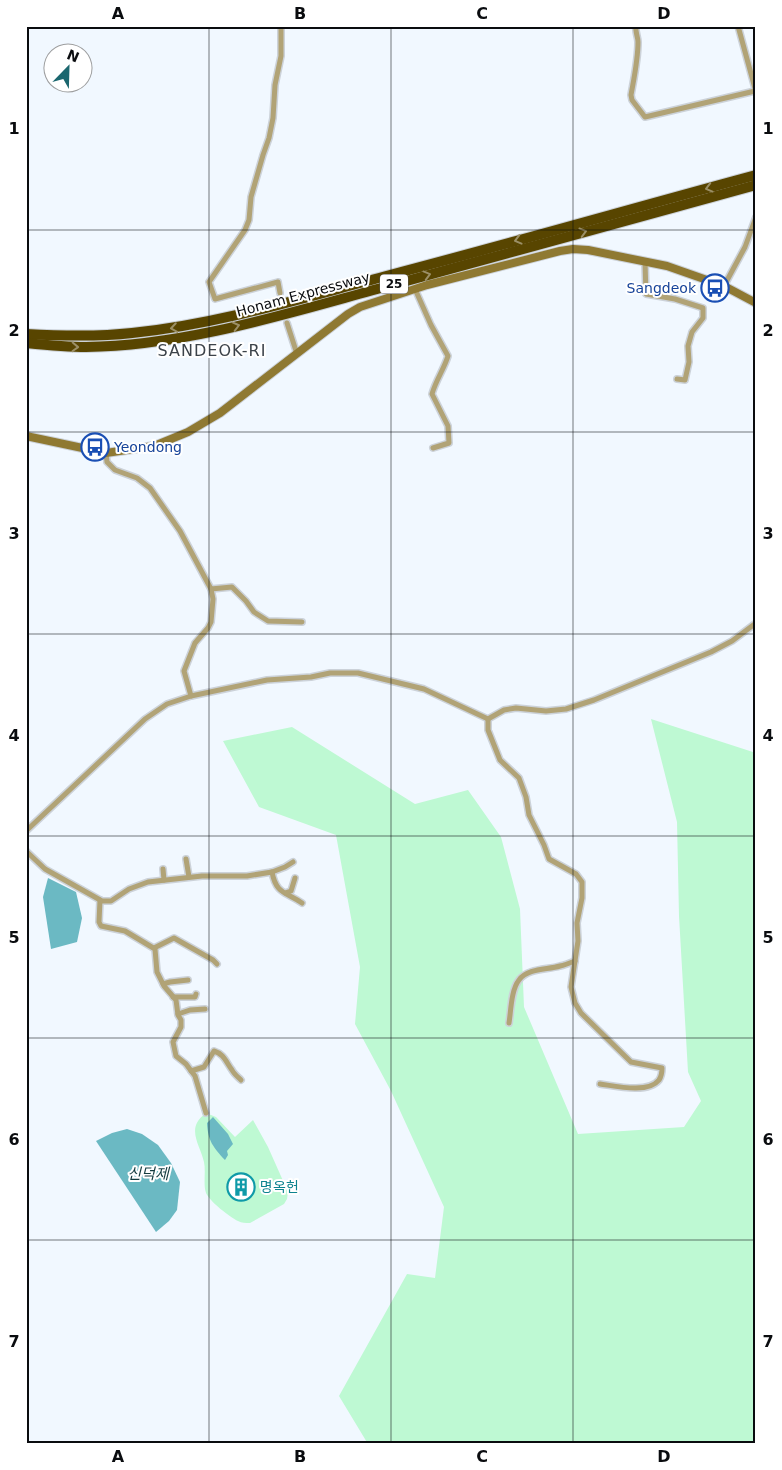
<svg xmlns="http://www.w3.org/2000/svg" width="782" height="1470" font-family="'DejaVu Sans','Noto Sans KR',sans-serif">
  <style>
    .green { fill: #bef9d3 }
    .water { fill: #6bb9c3 }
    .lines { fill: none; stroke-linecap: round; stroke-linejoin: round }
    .minor-casing { stroke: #ccd2d9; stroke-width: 8 }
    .secondary-casing { stroke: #ccd2d9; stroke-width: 10 }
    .motorway-casing { stroke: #ccd2d9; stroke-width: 12 }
    .minor { stroke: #b1a376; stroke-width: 5 }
    .secondary { stroke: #8f7932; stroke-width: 8 }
    .motorway { stroke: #584500; stroke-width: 10 }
    .oneway { stroke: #9b8f66 }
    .grid { fill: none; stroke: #0a0c0f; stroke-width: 1; stroke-opacity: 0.55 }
    .labels { text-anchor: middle; stroke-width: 4; stroke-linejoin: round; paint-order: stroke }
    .shield { fill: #fff; stroke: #545557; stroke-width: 1 }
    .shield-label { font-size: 12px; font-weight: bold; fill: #0a0c0f }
    .transit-label { font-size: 14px; fill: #164399; stroke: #fff; text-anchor: end }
    .street-label { font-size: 14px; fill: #0a0c0f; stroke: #fff }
    .culture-label { font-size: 14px; fill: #0d838f; stroke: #fff; text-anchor: start }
    .water-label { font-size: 15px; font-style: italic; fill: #143b3f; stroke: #fff }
    .quarter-label { font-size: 16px; letter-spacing: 1px; fill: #3c434a; stroke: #fff }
    .neatline { fill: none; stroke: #0a0c0f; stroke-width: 2 }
    .grid-label { font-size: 16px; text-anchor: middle; font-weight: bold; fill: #0a0c0f }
  </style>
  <rect width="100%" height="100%" fill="#f1f8ff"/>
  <g class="green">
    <path d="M651,719L756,753V1444H368L339,1396L407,1274L435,1278L444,1207L391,1091L355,1024L360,967L336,835L259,807L223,741L292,727L415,804L468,790L501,837L520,909L524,1007L578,1134L684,1127L701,1101L688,1072L679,916L677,822Z"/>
    <path d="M206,1113L216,1117L235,1137L253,1120L268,1147L288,1192L287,1199L284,1204L250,1223C245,1223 242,1223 238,1221C230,1217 210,1202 206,1193C203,1184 206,1172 204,1162C200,1144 185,1128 206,1113Z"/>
  </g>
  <g class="water">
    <path d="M48,878L76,892L82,918L77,942L51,949L43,897Z"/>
    <path d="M213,1117L228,1134L233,1144L227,1151L228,1155L225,1160C213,1147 208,1141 207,1123Z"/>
    <path d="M127,1129L142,1134L158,1145L171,1163L180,1182L177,1210L169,1221L156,1232L96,1141L112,1133Z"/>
  </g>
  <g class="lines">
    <g class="minor-casing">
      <g id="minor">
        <path d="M636,26C635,32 638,37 638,42C638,60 634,78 631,95L632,100L645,117L755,91"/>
        <path d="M738,26L756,92"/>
        <path d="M645,262L646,294L675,299L703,308V318L692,332L688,346L689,362L685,380L677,379"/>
        <path d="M724,286L745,247L756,217"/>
        <path d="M415,289L431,325L448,356C444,369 436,380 432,394L448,426L449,443L433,448"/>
        <path d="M280,293L278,282L215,299L209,282L245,230L249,220L251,197L263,155L269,138L273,118L275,85L281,56V26"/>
        <path d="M287,323L297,354"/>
        <path d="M106,453L107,462L115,470L137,478L150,488L180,531L211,589L232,587L246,601L254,612L268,621L302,622"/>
        <path d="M191,696L184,671L195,643L208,628L211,622L213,599L211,589"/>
        <path d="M488,719V730L500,760L519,778L526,797L529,815L544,845L549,859L576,874L582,882V898L577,923L578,941L571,987L575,1003L581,1013L631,1062L662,1068C662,1072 661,1077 659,1080C648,1094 615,1086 600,1084"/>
        <path d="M26,831L145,719L167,704L191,696L267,680L311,677L330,673H358L424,689L488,719L504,710L516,708L546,711L566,709L594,700L711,652L732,641L756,623"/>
        <path d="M26,851L45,869L102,901H111L129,889L148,882L202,876H247L272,872L285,867L293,862"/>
        <path d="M186,859L189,877"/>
        <path d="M163,869L164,880"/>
        <path d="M272,872C276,894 286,892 302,903"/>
        <path d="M285,893L291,891L295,878"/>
        <path d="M100,900L99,922L101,926L125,931L155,949L157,972L164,986L176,1000L178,1015L181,1020V1027L173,1042L176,1056L186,1064L195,1076L206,1113"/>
        <path d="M154,948L174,938L213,960L217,964"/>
        <path d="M163,984L170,982L188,980"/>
        <path d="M173,997H195L196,994"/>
        <path d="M178,1014L190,1010L205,1009"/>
        <path d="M509,1023C511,1011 511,990 519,980C528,968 547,970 560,966C565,965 570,963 575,961"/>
        <path d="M191,1071L204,1067L214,1051C224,1054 226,1062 232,1070C234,1074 238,1077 241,1080"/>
      </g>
    </g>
    <g class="secondary-casing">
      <path id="secondary" d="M26,436L106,453L154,446L188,432L220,413L348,314L360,307L427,285L560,251L573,249L588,250L667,266L724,286L756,303"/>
    </g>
    <g class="motorway-casing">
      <g id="motorway">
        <path d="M26,334C62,336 97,337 132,333C220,324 305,297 390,275C512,243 634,208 756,175"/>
        <path d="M26,343C46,345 66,347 86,347C188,346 295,311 392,285C514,252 635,218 756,185"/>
      </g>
    </g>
    <use href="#minor" class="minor"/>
    <use href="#secondary" class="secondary"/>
    <use href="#motorway" class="motorway"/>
  </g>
  <defs><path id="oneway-chevron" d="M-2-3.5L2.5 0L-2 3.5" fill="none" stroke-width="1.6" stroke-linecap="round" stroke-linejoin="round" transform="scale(1.25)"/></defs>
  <g class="oneway">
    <use href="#oneway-chevron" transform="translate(709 188) rotate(165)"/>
    <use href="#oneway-chevron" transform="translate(583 232) rotate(-15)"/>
    <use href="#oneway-chevron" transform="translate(518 240) rotate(165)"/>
    <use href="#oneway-chevron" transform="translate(427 275) rotate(-15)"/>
    <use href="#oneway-chevron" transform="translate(236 326) rotate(-14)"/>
    <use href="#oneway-chevron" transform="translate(174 328) rotate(171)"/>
    <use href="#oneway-chevron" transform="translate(75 347) rotate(2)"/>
  </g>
  <path class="grid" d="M209,26V1444M391,26V1444M573,26V1444M26,230H756M26,432H756M26,634H756M26,836H756M26,1038H756M26,1240H756"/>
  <defs>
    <g id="bus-ring" transform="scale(1.4375)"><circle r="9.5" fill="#fff" stroke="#1a4fb4" stroke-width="1.5"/><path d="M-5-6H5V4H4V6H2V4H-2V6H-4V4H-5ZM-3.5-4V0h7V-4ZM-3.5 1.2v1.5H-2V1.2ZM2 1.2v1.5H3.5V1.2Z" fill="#1a4fb4"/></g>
    <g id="building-ring" transform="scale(1.4375)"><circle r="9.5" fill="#fff" stroke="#0f9aa8" stroke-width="1.5"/><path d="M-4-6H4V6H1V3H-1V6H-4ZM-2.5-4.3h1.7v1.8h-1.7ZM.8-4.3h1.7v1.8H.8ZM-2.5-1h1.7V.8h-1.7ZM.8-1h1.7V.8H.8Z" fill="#0f9aa8"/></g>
  </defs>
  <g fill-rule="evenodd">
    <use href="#bus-ring" x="715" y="288"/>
    <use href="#bus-ring" x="95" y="447"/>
    <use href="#building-ring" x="241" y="1187"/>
  </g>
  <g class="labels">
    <rect class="shield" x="380" y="274.5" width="28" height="19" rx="4"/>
    <g class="shield-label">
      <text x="394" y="288">25</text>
    </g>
    <g class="transit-label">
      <text x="696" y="293">Sangdeok</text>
      <text x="114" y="452" text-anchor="start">Yeondong</text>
    </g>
    <g class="street-label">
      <text transform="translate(303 294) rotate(-15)" y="5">Honam Expressway</text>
    </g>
    <g class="culture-label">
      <text x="260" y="1192">명옥헌</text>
    </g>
    <g class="water-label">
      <text x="148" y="1179">신덕제</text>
    </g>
    <g class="quarter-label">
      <text x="212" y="356">SANDEOK-RI</text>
    </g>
  </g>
  <rect width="782" height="1470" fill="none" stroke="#ffffff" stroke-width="55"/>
  <g transform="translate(68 68) rotate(23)"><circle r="24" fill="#ffffff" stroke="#9d9e9f"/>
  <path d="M0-4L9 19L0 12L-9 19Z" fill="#1b676f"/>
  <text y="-8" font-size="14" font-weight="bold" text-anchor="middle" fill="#0a0c0f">N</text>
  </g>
  <rect x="28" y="28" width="726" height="1414" class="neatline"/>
  <g class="grid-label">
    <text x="118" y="19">A</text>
    <text x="300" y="19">B</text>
    <text x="482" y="19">C</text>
    <text x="664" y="19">D</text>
    <text x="14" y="134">1</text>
    <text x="768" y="134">1</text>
    <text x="14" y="336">2</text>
    <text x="768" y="336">2</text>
    <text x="14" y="539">3</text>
    <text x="768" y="539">3</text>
    <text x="14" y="741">4</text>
    <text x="768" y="741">4</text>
    <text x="14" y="943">5</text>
    <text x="768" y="943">5</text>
    <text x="14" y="1145">6</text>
    <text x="768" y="1145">6</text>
    <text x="14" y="1347">7</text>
    <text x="768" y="1347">7</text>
    <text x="118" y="1462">A</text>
    <text x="300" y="1462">B</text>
    <text x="482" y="1462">C</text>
    <text x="664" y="1462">D</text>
  </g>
</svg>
